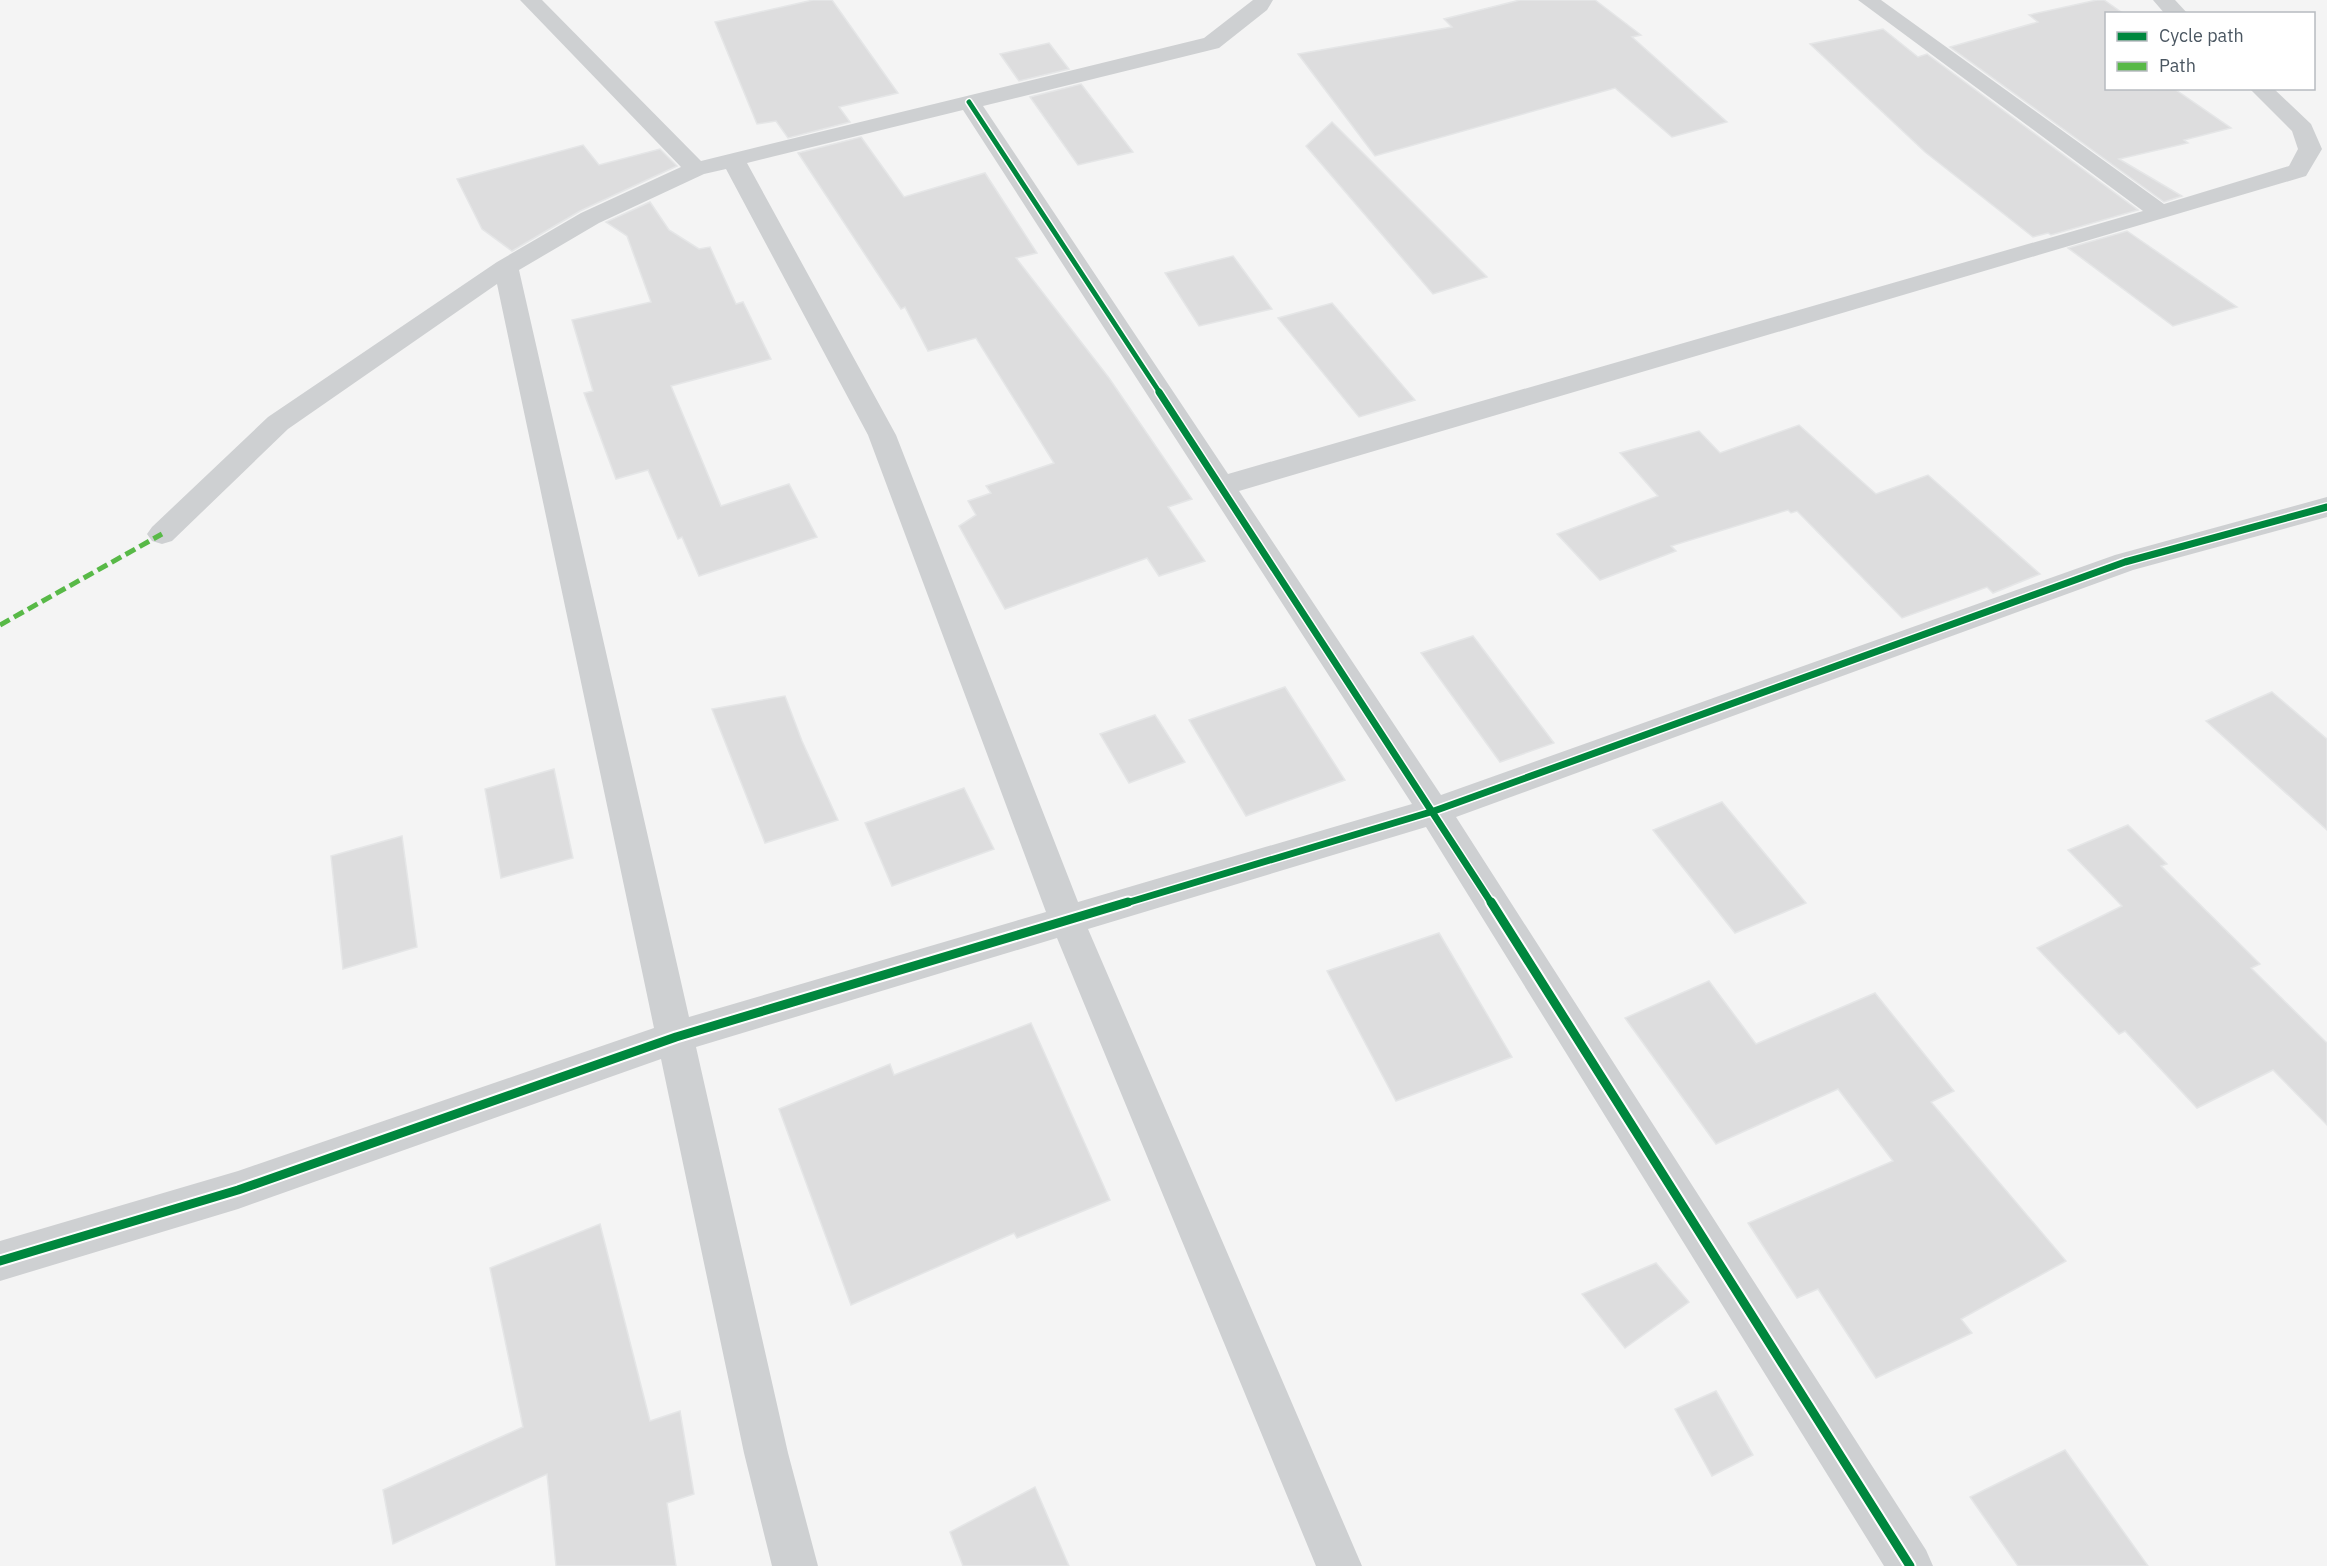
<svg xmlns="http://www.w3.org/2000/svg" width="2327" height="1566" font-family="'IBM Plex Sans',sans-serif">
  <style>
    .building { fill: #ddddde; stroke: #e5e6e7; stroke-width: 1.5 }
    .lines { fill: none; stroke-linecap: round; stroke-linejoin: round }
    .minor { fill: #ced0d2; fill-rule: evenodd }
    .quiet { stroke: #58b947; stroke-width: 5; stroke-dasharray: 11 5; stroke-linecap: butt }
    .cycleway-far2-casing { stroke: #fff; stroke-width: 8 }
    .cycleway-far1-casing { stroke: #fff; stroke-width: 10 }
    .cycleway-casing { stroke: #fff; stroke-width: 13 }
    .cycleway-far2 { stroke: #00873e; stroke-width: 5 }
    .cycleway-far1 { stroke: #00873e; stroke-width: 7 }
    .cycleway { stroke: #00873e; stroke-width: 9 }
  </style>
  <rect width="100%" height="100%" fill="#f4f4f4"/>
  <g class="building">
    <path d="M813,0H832L898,93L839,107L850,122L788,138L776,121L757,124L715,22Z"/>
    <path d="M1520,0H1595L1641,35L1632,37L1727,122L1672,137L1615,88L1375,156L1298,54L1452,27L1444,19Z"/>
    <path d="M2097,0H2104L2124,14H2106V88H2173L2231,128L2184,140L2188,143L2119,159L2182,196L2164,202L1950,47L2038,22L2029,15Z"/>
    <path d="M1883,29L1918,57L1927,54L2138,210L2051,235L2048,233L2033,237L1925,152L1810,44Z"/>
    <path d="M1049,43L1069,69L1019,81L1000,54Z"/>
    <path d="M1081,84L1133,152L1078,165L1030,97Z"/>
    <path d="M1332,122L1487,277L1433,294L1306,146Z"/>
    <path d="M861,137L904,197L985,173L1037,253L1016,258L1109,378L1192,499L1168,507L1205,561L1159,576L1147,558L1005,609L959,526L976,515L968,501L991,493L986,486L1054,463L976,338L928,351L905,307L901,309L798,153Z"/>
    <path d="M583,145L599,165L660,149L677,166L580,211L512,251L482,229L457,179Z"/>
    <path d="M650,202L669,230L699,249L710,247L736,304L743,302L771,359L671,386L721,506L789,484L817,537L699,576L682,537L678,539L648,470L616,479L584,393L593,391L572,320L651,302L627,236L606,222Z"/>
    <path d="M2127,231L2237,307L2173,326L2068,248Z"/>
    <path d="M1233,256L1272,309L1199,326L1165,273Z"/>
    <path d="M1332,303L1415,400L1359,417L1278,318Z"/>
    <path d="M1799,425L1876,494L1928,475L2040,574L1993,593L1987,587L1902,618L1797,511L1791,513L1788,510L1671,546L1676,551L1600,580L1557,534L1658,496L1620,453L1699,431L1720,453Z"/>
    <path d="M1473,636L1554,743L1500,762L1421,653Z"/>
    <path d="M1285,687L1345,780L1246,816L1189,720Z"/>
    <path d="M2272,692L2327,739V830L2206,721Z"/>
    <path d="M785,696L802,741L838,820L765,843L712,709Z"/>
    <path d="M1155,715L1185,762L1129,783L1100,734Z"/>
    <path d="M554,769L573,858L501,878L485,789Z"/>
    <path d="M964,788L994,849L892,886L865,823Z"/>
    <path d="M1722,802L1806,903L1735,933L1653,830Z"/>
    <path d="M2128,825L2167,864L2161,866L2260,964L2251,968L2327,1043V1125L2273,1070L2197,1108L2125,1031L2119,1034L2037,948L2122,906L2068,850Z"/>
    <path d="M402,836L417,947L343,969L331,856Z"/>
    <path d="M1439,933L1512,1057L1396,1101L1327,971Z"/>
    <path d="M1709,981L1756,1044L1875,993L1954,1091L1931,1102L2066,1261L1961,1319L1972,1333L1876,1378L1818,1289L1797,1298L1748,1223L1893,1161L1838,1089L1716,1144L1625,1018Z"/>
    <path d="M1031,1023L1110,1200L1017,1238L1014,1233L851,1305L779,1109L890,1064L894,1075Z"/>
    <path d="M600,1224L650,1421L680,1411L694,1494L667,1503L676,1566H556L547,1474L393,1544L383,1490L523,1427L490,1268Z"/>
    <path d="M1656,1263L1689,1302L1625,1348L1582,1294Z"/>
    <path d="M1716,1391L1753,1455L1712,1476L1675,1409Z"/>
    <path d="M2065,1450L2148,1566H2018L1970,1497Z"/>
    <path d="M1035,1487L1069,1566H963L950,1532Z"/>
  </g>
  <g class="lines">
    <g class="minor">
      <path d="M520,0H542L701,161L1204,38L1253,0H1273L1267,10L1219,48L983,106L1228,474L2143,211L1858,0H1881L2164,204L2289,166L2298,149L2292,131L2249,88H2273L2311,124L2322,149L2306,176L1239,491L1441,795L2115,555L2327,497V517L2133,570L1456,817L1926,1550L1933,1566H1884L1426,827L1088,929L1362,1566H1316L1057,938L696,1047L788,1453L818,1566H772L744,1453L661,1059L238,1209L0,1281V1241L238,1171L654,1028L497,284L288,429L172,541L162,544L152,541L147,534L152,527L268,417L497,262L581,213L681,167ZM963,110L1412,804L1078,902L896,435L747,163ZM726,169L868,435L1046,912L689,1017L519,270L599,223L704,174Z"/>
      <path d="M2153,0H2175L2188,14H2165Z"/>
    </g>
    <path class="quiet" d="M0,625L162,534"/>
    <g class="cycleway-far2-casing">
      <path id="cycleway-far2" d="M969,102L1160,393"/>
    </g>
    <g class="cycleway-far1-casing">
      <g id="cycleway-far1">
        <path d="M1159,392L1492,904"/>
        <path d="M1123,904L1434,811L2125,562L2327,507"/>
      </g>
    </g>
    <g class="cycleway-casing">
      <g id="cycleway">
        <path d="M1491,902L1910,1566"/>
        <path d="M0,1261L238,1190L676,1037L1128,902"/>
      </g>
    </g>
    <use href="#cycleway-far2" class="cycleway-far2"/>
    <use href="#cycleway-far1" class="cycleway-far1"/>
    <use href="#cycleway" class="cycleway"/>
  </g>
  <rect x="2105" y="12" width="210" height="78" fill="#ffffff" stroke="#b7bbc0" stroke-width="1.5"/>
  <rect x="2117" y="32" width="30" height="9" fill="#00873e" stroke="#b7bbc0" stroke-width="1.5"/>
  <text x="2159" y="42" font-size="18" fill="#4a5661">Cycle path</text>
  <rect x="2117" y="62" width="30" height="9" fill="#58b947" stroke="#b7bbc0" stroke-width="1.5"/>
  <text x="2159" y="72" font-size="18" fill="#4a5661">Path</text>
</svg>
